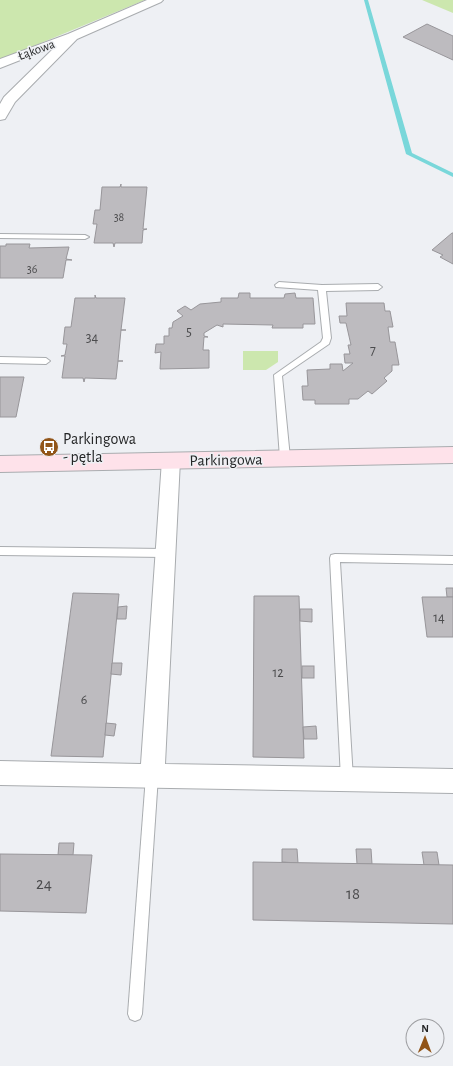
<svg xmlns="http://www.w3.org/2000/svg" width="453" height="1066" font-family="'Alegreya Sans',sans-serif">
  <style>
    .green { fill: #cce7ae }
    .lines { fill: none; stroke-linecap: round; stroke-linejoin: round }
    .stream { fill: #79d7da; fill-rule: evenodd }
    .building { fill: #bdbbbf; stroke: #98969a }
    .lane-casing { stroke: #a9acaf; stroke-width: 2 }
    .street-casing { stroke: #a9acaf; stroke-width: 2 }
    .secondary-casing { stroke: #a9acaf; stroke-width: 2 }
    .lane { fill: #fff; fill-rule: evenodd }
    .street { fill: #fff; fill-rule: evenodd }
    .secondary { fill: #fee2ea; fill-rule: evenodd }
    .labels { text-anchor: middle; stroke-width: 3; stroke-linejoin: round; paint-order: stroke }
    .far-number-label { font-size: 12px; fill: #4b4b4d }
    .far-street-label { font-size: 13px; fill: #252627; stroke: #eef0f4 }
    .number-label { font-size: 14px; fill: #4b4b4d }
    .poi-label { font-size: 16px; fill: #252627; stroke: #eef0f4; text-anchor: start }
    .street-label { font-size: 16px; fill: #252627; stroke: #eef0f4 }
    .near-number-label { font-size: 17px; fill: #4b4b4d }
  </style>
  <rect width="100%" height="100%" fill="#eef0f4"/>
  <g class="green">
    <path d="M0,0H145L0,60Z"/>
    <path d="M422,0H453V13Z"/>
    <path d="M243,351H278V362L266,370H243Z"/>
  </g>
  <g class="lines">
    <path class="stream" d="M364,0H368L412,153L453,173V177L406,154Z"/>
  </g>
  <g class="building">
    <path d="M427,24L453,36V60L403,37Z"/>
    <path d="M121,184V187H147L143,229H147L143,230L142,243H115L114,247L113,243H94L97,224H93L95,210H100L102,187H120Z"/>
    <path d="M452,233H453V264L440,257L443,255L432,250Z"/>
    <path d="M6,244H30L29,248L69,247L66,259L72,260H66L63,278H0V246H6Z"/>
    <path d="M239,293H250V298H284L285,294L295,293L296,298H313L315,324H303V328H272L273,325L223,324V327L217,325L204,333V336L208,337H204L203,350H209V368L160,369L161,352L155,353L156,344H164V336H169V328H172L173,322L183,316L177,311L185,306L191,310L200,304L221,302V298H238Z"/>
    <path d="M95,295L96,298H125L121,330H126H121L118,361H123H118L116,379L85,378L84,382L83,378H62L65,356H61L65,355L67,344H63L65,327H71L75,298H95Z"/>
    <path d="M346,303H384L385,311H390L393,327H388L390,342H395L399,365H392V371L384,378L387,381L372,394L368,391L358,399H349V404H315V400H303L302,386H308L307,370L330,369V364H342L343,371L353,363H345L344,354H350L348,345H351L346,323H340L339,316H347Z"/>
    <path d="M0,377H24L16,417H0Z"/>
    <path d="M446,588H453V597H447Z"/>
    <path d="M73,593L119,594L103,757L51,756Z"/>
    <path d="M254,596H299L304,758L253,757Z"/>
    <path d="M422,597H453V637H427Z"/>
    <path d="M127,606L126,619H117L118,607Z"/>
    <path d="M300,609H312V622L300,621Z"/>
    <path d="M112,663H122L121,675L111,674Z"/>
    <rect x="302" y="666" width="12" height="12"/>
    <path d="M106,723L116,724L114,736L105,735Z"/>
    <path d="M316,726L317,739H304L303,727Z"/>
    <path d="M59,843H74L73,855H58Z"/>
    <path d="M282,849H297L298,863L282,862Z"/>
    <path d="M356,849H371L372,864H357Z"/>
    <path d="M422,852H437L439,865H424Z"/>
    <path d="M0,854L92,855L86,913L0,911Z"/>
    <path d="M253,862L453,865V924L253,920Z"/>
  </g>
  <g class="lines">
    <g class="lane-casing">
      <g id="lane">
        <path d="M0,234L85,235L89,237L85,239L0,238Z"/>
        <path d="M279,282L322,285L378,284L382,287L378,290L326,291L331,338L329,344L282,376L290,458L285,462L280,458L274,375L321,342L323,338L318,290L276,287L275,285Z"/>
        <path d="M0,357L46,358L50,361L46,364L0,363Z"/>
        <path d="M0,547L165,549L169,550L170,553L169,556L165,557L0,555Z"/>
        <path d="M335,554L453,556V564L340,562L353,779L351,783L347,785L343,783L341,779L330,558L331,555Z"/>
        <path d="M152,770L156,772L158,776L142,1014L140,1019L135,1021L130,1019L128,1014L146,776L148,772Z"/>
      </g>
    </g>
    <g class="street-casing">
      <g id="street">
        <path d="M147,0H163L161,2L77,39L15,102L5,119L0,120V104L4,97L56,46L0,68V59L68,34Z"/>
        <path d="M171,453L178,455L180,460L165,764L453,769V793L0,785V761L141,764L162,460L164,455Z"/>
      </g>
    </g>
    <g class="secondary-casing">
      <path id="secondary" d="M453,447V463L0,472V456Z"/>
    </g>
    <use href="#lane" class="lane"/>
    <use href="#street" class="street"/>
    <use href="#secondary" class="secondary"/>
  </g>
  <defs>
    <g id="bus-disc" transform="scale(1)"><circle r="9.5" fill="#915417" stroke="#eef0f4"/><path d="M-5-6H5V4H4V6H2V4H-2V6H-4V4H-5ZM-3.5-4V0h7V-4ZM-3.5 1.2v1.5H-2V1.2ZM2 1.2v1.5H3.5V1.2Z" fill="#fff"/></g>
  </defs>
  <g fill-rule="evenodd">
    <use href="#bus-disc" x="49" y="447"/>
  </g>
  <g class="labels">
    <g class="far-number-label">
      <text x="119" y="221">38</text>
      <text x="32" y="273">36</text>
    </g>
    <g class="far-street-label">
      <text transform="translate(36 49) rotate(-20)" y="5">Łąkowa</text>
    </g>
    <g class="number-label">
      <text x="189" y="336">5</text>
      <text x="92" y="342">34</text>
      <text x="373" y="354">7</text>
      <text x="439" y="622">14</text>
      <text x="278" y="677">12</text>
      <text x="84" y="704">6</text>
    </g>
    <g class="poi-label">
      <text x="63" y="444">Parkingowa<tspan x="63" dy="18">- pętla</tspan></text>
    </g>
    <g class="street-label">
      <text transform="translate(226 459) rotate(-1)" y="6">Parkingowa</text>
    </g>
    <g class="near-number-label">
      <text x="44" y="889">24</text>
      <text x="353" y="899">18</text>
    </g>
  </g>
  <g transform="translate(425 1038) rotate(1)"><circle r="19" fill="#eef0f4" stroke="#9e9fa2"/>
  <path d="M0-3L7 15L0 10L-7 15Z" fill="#915417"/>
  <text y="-6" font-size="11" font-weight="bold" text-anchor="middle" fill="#252627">N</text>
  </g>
</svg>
